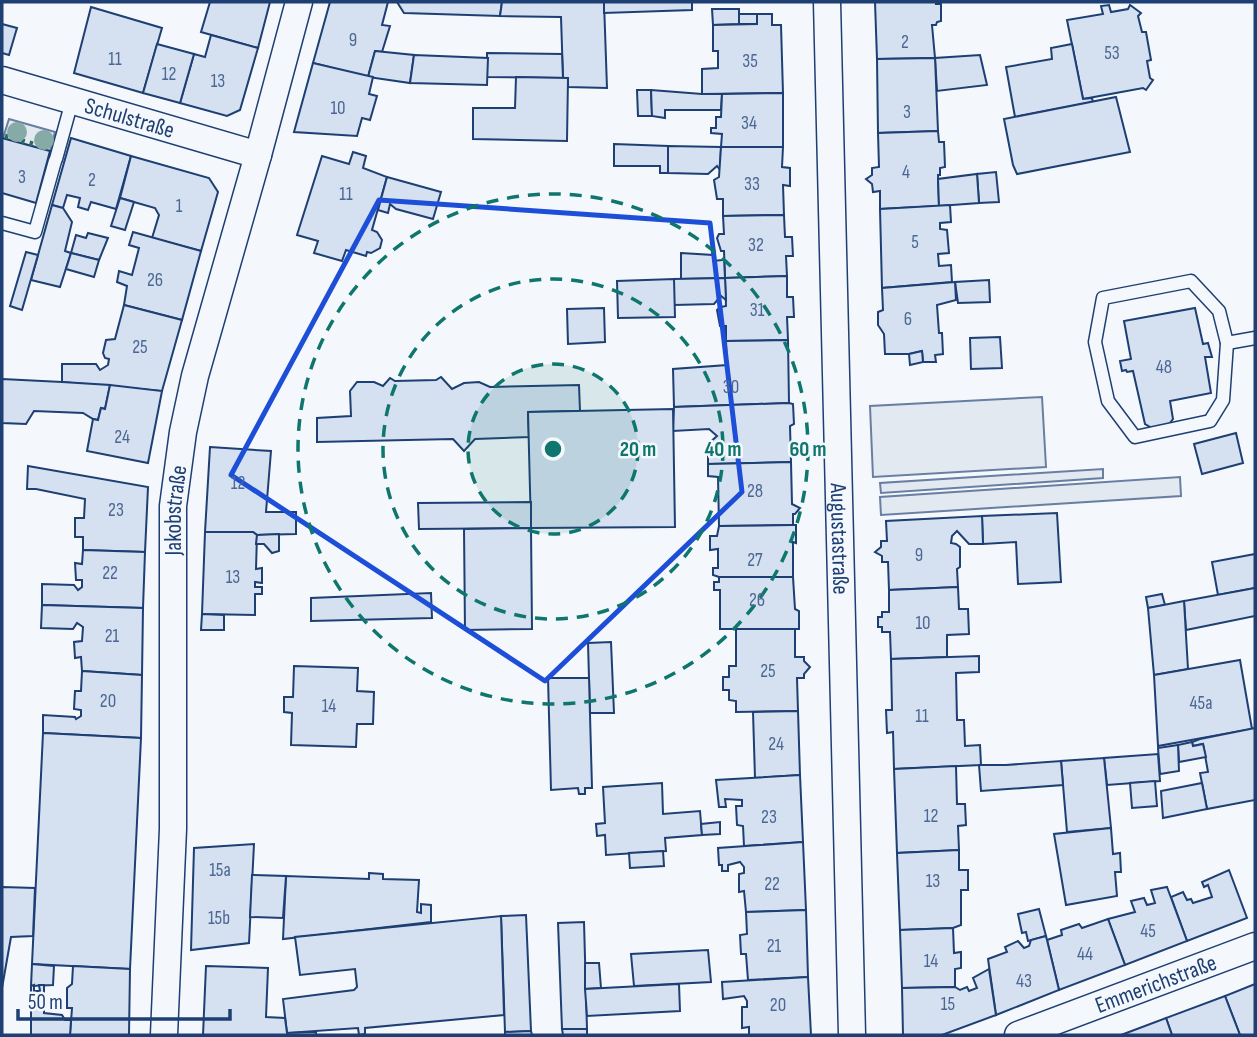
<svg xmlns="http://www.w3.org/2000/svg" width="1257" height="1037" font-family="'Sofia Sans Condensed',sans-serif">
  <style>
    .green { fill: #e3e9f0; stroke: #687fa3; stroke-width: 2 }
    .building { fill: #d5e0f0; stroke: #1d3f73; stroke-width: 2 }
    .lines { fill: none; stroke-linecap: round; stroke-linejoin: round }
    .service-casing { stroke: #1d3f73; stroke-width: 15 }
    .minor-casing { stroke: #1d3f73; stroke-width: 29 }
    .service { stroke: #f4f7fb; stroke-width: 12 }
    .minor { stroke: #f4f7fb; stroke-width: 26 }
    .hedge { stroke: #2c6c60; stroke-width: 5; stroke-dasharray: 3.5 5; stroke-linecap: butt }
    .tree { fill: #86aba6 }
    .marked { fill: none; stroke: #1d4ed8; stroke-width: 5; stroke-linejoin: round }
    .ring { fill: none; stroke: #0f766e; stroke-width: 3.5; stroke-dasharray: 12 9 }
    .labels { text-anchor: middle; stroke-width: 5; stroke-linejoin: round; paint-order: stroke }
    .number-label { font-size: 19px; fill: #4b6792 }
    .street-label { font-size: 23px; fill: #1d3f73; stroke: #f4f7fb }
    .centre { fill: #0f766e; stroke: #f4f7fb; stroke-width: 3.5 }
    .ring-label { font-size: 21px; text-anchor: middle; font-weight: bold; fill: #0f766e; stroke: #f4f7fb; stroke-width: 5; stroke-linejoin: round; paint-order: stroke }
  </style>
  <rect width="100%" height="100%" fill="#f4f7fb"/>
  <g class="green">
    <path d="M9,119L55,132L50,151L3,138Z"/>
    <path d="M1042,397L1046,467L873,477L870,406Z"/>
    <path d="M1103,469V478L881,493L880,483Z"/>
    <path d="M1180,477L1181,496L881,515L880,497Z"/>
  </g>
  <g class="building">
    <path d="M210,2H270L258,48L201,32Z"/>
    <path d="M330,2H388L382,25L390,26L382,52L375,51L368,77L313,63Z"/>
    <path d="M397,2H502L500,16L404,13Z"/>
    <path d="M502,2H604L607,88L568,87V78H563L561,17L500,16Z"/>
    <path d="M604,2H692V10L604,13Z"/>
    <path d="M875,2H936V4H941V21L937,22L936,25H932L935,58L877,59Z"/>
    <path d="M1109,5L1111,12L1128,9L1130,5L1141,13L1138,16L1142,32H1146L1151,60L1147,61L1150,78L1153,80L1146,90L1143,88L1083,99L1067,20L1103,14L1101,6Z"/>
    <path d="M91,7L162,28L143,93L74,73Z"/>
    <path d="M712,9H739V24L713,25Z"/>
    <rect x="739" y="14" width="18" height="10"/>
    <path d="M757,14H772V25H781L783,93L702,94V69L718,68V51H713V25L757,24Z"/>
    <path d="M2,24L17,28L9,55L2,53Z"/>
    <path d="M211,35L258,48L240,110L227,116L180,103L194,54L205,57Z"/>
    <path d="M157,44L194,54L180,103L143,93Z"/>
    <path d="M1072,44L1083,99L1092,98L1093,102L1015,117L1006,67L1052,59L1051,48Z"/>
    <path d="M375,51L414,55L410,83L368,77Z"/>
    <path d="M487,53L562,54L563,78L487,77Z"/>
    <path d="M414,55L488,58L487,85L410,83Z"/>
    <path d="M980,55L987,85L937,91L935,58Z"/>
    <path d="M935,58L938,131L878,133L877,59Z"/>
    <path d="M313,63L373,77L369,94L377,96L370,120L362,118L357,136L294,132Z"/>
    <path d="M516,77L568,78L567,141L473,139V108H515Z"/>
    <path d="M637,90H651L652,116H638Z"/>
    <path d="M651,90L702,94H722L721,110H665V118L652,116Z"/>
    <path d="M783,93V147H721L722,134L711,133V128H716V117H721L722,94Z"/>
    <path d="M1116,97L1130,152L1017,174L1013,165L1004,119Z"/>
    <path d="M938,131L939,142H944L945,167L940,168V175H938L939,206L880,209V191L873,192L872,184L866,179L872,175V168L879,167L878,133Z"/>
    <path d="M2,138L50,151L36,203L2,193Z"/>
    <path d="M71,138L131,156L116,209L91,202L88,210L78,207L80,198L67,195L63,208L52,205Z"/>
    <path d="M614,144L668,146V173H660V166H614Z"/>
    <path d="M668,146L721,147L720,170L717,166L708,174L668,173Z"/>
    <path d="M721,147H783L782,167L790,168V186L783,185L784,215L723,216V199H717L714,180L719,177Z"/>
    <path d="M353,152L366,156L363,168L387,177L372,230L377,232L382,240L380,248L371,253L367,252L366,256L346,250L342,261L314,253L318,241L297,235L322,156L349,164Z"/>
    <path d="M131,156L209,178L218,192L201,251L152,238L159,215L155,208L120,198Z"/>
    <path d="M996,172L999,202L979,203L977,174Z"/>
    <path d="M977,174L979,203L939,206L938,179Z"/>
    <path d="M387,177L441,192L433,219L396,209L390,204L388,213L378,210Z"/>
    <path d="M120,198L134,202L125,230L111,226Z"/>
    <path d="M52,205L63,208L72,222L65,251L71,253L60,287L31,280Z"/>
    <path d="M950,205L951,222L940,223V229L947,230L949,253L938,254L939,266L951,265L952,282L882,288L880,209Z"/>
    <path d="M784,215L785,237H792L793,256H786L787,276L725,278L724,251H721L717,238L719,234H724L723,216Z"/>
    <path d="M133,232L201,251L182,320L124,305L127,286L117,282L119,271L132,275L139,248L129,245Z"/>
    <path d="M88,233L108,238L99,260L71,253L76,235L86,238Z"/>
    <path d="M26,252L38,255L22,310L10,306Z"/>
    <path d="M71,253L99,260L94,277L66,269Z"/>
    <path d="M681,253L713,255V261L722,260L724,258L725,278L681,279Z"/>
    <path d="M787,276V297H793L794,317H787L788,340L726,341V326H720L717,310L721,307L726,306L725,278Z"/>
    <path d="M725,278L726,300L721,296L714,304L674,305V279Z"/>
    <path d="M674,279L675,317L618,318L617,281Z"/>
    <path d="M989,280L990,302L958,303L955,282Z"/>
    <path d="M955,282L956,300L937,305L939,333H942L943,354L935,355L936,362H923L922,351L909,354H885L884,334L878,325V312L883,310L882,288Z"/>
    <path d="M124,305L182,320L162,391L62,382V364H96L100,370L108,365L109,359L105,358L103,353L106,340L115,339Z"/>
    <path d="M604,308L605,342L568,344L567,309Z"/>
    <path d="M1195,308L1203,344L1208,343L1212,357H1205L1211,393L1170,401L1173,419L1169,424L1152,428L1145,424L1133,371L1127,372L1126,370L1122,371L1120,361L1131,359L1124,321Z"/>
    <path d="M1000,337L1002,368L971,369L970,338Z"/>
    <path d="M788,340L789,403L674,407L673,369L727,365L726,341Z"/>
    <path d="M922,351L923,362L910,365L909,354Z"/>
    <path d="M441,377L452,389L464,383L479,382L490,387L579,385L580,411L528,412L529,437L475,439L464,451L453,439L317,442V418L351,416L350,391L357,382H374L383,386L390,378L395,381L436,380Z"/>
    <path d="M2,379L62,382L110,385L105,409L101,408L98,420L93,419L83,413L34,411L26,424L2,423Z"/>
    <path d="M110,385L162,391L148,463L87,451L93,419L98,420L101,408L105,409Z"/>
    <path d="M789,403L793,404L794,424L790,426L791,462L708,464V444L717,436L709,429L673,431L674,407Z"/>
    <path d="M673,409L675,527L531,528L528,412Z"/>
    <path d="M1236,433L1243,463L1202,474L1194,444Z"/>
    <path d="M210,447L271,451L266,512H296V534L257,535L253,532H205Z"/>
    <path d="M791,462L792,504L800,508L795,514H793V525L719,526L718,477L708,476V464Z"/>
    <path d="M28,466L148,487L145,552L83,550V537H75V518H84L85,499L36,489H27Z"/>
    <path d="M531,502V528L419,529L418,503Z"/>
    <path d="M1057,513L1061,582L1018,584L1016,542L983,544L982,516Z"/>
    <path d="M982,516L983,544H969L957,531L952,536L951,543L956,544L960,547V567L957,569L958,587L889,590L888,562H882V556L875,552L881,547V541H887L886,521Z"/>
    <path d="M793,525H796V543L793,542V577H719L713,575V568H718V549L710,550V536H717L719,526Z"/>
    <path d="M531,528L532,629L465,630L464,529Z"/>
    <path d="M205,532H253L257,535L256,569L262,568V583L255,582V587H262V594H255V615L202,614Z"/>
    <path d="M279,534V551L272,553L264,544H256L257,535Z"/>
    <path d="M83,550L145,552L143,608L42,605V584L74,585L78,590L82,587V580H76L75,563L82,564Z"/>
    <path d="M1255,554V588L1218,595L1212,562Z"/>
    <path d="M719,577H793L795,609L799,611V629H720V590H714V582H719Z"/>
    <path d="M958,587L959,609H968L969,634L947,635V657L891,659L890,632H882V627H878V617H882V612H889V590Z"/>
    <path d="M1255,588V616L1186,630L1184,601Z"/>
    <path d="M431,593L432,618L311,621V598Z"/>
    <path d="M1162,594L1165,605L1148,608L1146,597Z"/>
    <path d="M1184,601L1188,669L1154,675L1148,608Z"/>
    <path d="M42,605L143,608L142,675L82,671L81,657L75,658L74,642L82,641L83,627L77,623L73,629L41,628Z"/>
    <path d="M202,614L224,615V630H201Z"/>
    <path d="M736,629H795V657H804V661L810,667L804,674V678H797L798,711L736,712V701L729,700V690H723V677H729V666H736Z"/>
    <path d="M611,642L614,713H590L588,643Z"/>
    <path d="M979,656V672L956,673L957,720H964L965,746L980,745L981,765L894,769L893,732L887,733L886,710H892L891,659Z"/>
    <path d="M1240,660L1252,729L1158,746L1154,675Z"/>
    <path d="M294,666L358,668L357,691L374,692L373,724H357L356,747L291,745L292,713L284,712V697H293Z"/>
    <path d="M82,671L142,675L141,738L43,733V715L75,717L76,719L81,716V710L74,709L75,691H81Z"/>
    <path d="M548,678H589L592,788H585V794H579L578,788L551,790Z"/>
    <path d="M798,711L800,775L755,778L753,712Z"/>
    <path d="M1255,728V800L1207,809L1200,773L1208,772L1203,744L1193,746L1192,742L1200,739Z"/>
    <path d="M43,733L141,738L130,969L32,964Z"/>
    <path d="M1192,742L1193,746L1203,744L1206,757L1179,762L1178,745Z"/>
    <path d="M1178,745L1179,771L1160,774L1158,748Z"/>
    <path d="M1158,754L1160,781L1107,785L1104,758Z"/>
    <path d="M1104,758L1111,828L1067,832L1061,761Z"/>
    <path d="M1061,761L1063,785L981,791L979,765H1006Z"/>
    <path d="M956,766L957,804H965L966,825L958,826L959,850L897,853L894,769Z"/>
    <path d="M800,775L803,842L744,846L743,826L737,825L736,806H742V800L725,799L726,807H719L716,780Z"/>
    <path d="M1155,781L1157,806L1132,808L1130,783Z"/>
    <path d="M662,783L663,814L700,811L702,835L665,838L666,851L606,855L605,835L597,836L596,824L605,823L603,787Z"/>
    <path d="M1202,783L1207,809L1163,818L1161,791Z"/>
    <path d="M720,822V834L702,835L701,824Z"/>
    <path d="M1111,828L1113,854L1120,853L1121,872H1115L1117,896L1066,905L1054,834Z"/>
    <path d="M803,842L806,910L746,912L744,891L739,892V874L744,873V867L740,862L728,865V871H722V865H719L718,848Z"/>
    <path d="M254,844L249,943L191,950L194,848Z"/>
    <path d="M959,850V870H968V890H961V925L953,928L900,930L897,853Z"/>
    <path d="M663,851L664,866L630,868L629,853Z"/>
    <path d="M1229,870L1247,918L1187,941L1171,897L1183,892L1187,900L1191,899L1193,903L1212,897L1208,885L1204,887L1202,882Z"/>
    <path d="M369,873L383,874V879L419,880L417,912L421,913V904L431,905V922L283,939L286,876L369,879Z"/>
    <path d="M252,875L286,876L283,918L250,917Z"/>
    <path d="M2,887L35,888L33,936L11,937L2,988Z"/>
    <path d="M1167,887L1187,941L1125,965L1108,919L1135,912L1131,901L1144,898L1147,905L1155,903L1151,890Z"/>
    <path d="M1039,909L1046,936L1028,941L1026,932L1022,933L1018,914Z"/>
    <path d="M806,910L808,977L748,980L746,954H741L740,935L747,934L746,912Z"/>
    <path d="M526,915L531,1031L505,1032L501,916Z"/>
    <path d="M501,916L504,1015L365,1028V1034L359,1035L358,1028L287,1033L283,999L354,990L357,987L355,969L300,975L295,937Z"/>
    <path d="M1108,919L1125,965L1059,990L1047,940L1062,935L1061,930L1079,924L1082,928Z"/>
    <path d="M584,922L587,1029H562L558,923Z"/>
    <path d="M953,928L954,953L961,952V968L955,969V987L902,988L900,930Z"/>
    <path d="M1046,936L1059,990L996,1015L988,959L1007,952L1005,947L1018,941L1024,948L1029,946L1031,940Z"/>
    <path d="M708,950L711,982L634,986L631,954Z"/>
    <path d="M585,963H599L601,988L585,989Z"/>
    <path d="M32,964L54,966L53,985L31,986Z"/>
    <path d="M73,966L130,969L129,1035H70L72,1008H67V988L72,984Z"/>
    <path d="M206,966L268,968L266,1017L285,1018L287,1033L316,1032V1035H203Z"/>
    <path d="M989,969L996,1015L942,1035H903L902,988L955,987L960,990L967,987L969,991L977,988L973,978Z"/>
    <path d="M808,977L811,1035H749V1027L742,1028V1007H747V1001L744,996L723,999L722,982Z"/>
    <path d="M679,984L680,1011L587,1016L585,989Z"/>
    <path d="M1255,984V1035H1240L1225,996Z"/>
    <path d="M34,985V991H40L39,985H44V1013L62,1015L65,1020H71L70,1035H31V986Z"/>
    <path d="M1225,996L1240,1035H1172L1166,1018Z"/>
    <path d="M1166,1018L1172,1035H1121Z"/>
    <path d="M562,1029H587V1035H563Z"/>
    <path d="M531,1031L532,1035H505V1032Z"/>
  </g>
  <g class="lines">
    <g class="service-casing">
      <g id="service">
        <path d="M56,159L72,101"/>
        <path d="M2,223L35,232L55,161"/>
        <path d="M1191,281L1219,311L1227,343L1223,400L1210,421L1135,437L1108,401L1095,342L1103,298Z"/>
        <path d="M1227,343L1255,338"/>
      </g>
    </g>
    <g class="minor-casing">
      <g id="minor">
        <path id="s1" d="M827,2L852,1035"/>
        <path id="s2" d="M2,80L258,155"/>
        <path id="s3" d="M164,1035L173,829V506L183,432L195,376L258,155L299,2"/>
        <path id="s4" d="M1018,1035L1255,946"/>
      </g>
    </g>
    <use href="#service" class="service"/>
    <use href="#minor" class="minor"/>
    <path class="hedge" d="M5,136L47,148"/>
  </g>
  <g class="tree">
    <circle cx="17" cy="132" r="10"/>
    <circle cx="44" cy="140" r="10"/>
  </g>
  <path class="marked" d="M379,200L710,223L742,492L545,681L231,475Z"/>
  <circle cx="553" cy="449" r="85" fill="#0f766e" fill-opacity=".12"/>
  <g class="ring">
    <circle cx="553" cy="449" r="85"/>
    <circle cx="553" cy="449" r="170"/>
    <circle cx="553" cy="449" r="255"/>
  </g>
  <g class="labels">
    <g class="number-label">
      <text x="353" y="46">9</text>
      <text x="905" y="48">2</text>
      <text x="1112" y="59">53</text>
      <text x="115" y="65">11</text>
      <text x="750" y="67">35</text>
      <text x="169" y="80">12</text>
      <text x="218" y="87">13</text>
      <text x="338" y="114">10</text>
      <text x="907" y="118">3</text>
      <text x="749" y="129">34</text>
      <text x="906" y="178">4</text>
      <text x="22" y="183">3</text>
      <text x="92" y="186">2</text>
      <text x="752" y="190">33</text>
      <text x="346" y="200">11</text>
      <text x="179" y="212">1</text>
      <text x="915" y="248">5</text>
      <text x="756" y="251">32</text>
      <text x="155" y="286">26</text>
      <text x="757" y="316">31</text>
      <text x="908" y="325">6</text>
      <text x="140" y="353">25</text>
      <text x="1164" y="373">48</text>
      <text x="731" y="393">30</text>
      <text x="122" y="443">24</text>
      <text x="238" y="489">12</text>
      <text x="755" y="497">28</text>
      <text x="116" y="516">23</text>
      <text x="919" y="561">9</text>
      <text x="755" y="566">27</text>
      <text x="110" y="579">22</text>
      <text x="233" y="583">13</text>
      <text x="757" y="606">26</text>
      <text x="923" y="629">10</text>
      <text x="112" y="642">21</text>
      <text x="768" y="677">25</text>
      <text x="108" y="707">20</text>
      <text x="1201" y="709">45a</text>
      <text x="329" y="712">14</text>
      <text x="922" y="722">11</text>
      <text x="776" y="750">24</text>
      <text x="931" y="822">12</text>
      <text x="769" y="823">23</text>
      <text x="220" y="876">15a</text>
      <text x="933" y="887">13</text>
      <text x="772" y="890">22</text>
      <text x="219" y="924">15b</text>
      <text x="1148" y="937">45</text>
      <text x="774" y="952">21</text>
      <text x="1085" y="960">44</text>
      <text x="931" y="967">14</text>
      <text x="1024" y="987">43</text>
      <text x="948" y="1010">15</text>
      <text x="778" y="1011">20</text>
    </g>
    <g class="street-label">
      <text dy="8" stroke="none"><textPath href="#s2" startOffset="133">Schulstraße</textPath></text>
      <text dy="8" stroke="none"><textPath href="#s3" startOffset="525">Jakobstraße</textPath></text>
      <text dy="8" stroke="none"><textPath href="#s1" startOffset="537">Augustastraße</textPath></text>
      <text dy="8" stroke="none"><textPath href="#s4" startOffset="147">Emmerichstraße</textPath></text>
    </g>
  </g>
  <circle cx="553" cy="449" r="10" class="centre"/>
  <g class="ring-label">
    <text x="638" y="456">20 m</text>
    <text x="723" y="456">40 m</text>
    <text x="808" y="456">60 m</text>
  </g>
  <rect width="1257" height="1037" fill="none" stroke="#1d3f73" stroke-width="7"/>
  <path d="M18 1009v10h212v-10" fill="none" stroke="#1d3f73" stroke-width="3.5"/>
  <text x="28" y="1009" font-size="21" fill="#1d3f73" stroke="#f4f7fb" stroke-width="5" paint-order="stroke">50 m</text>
</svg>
